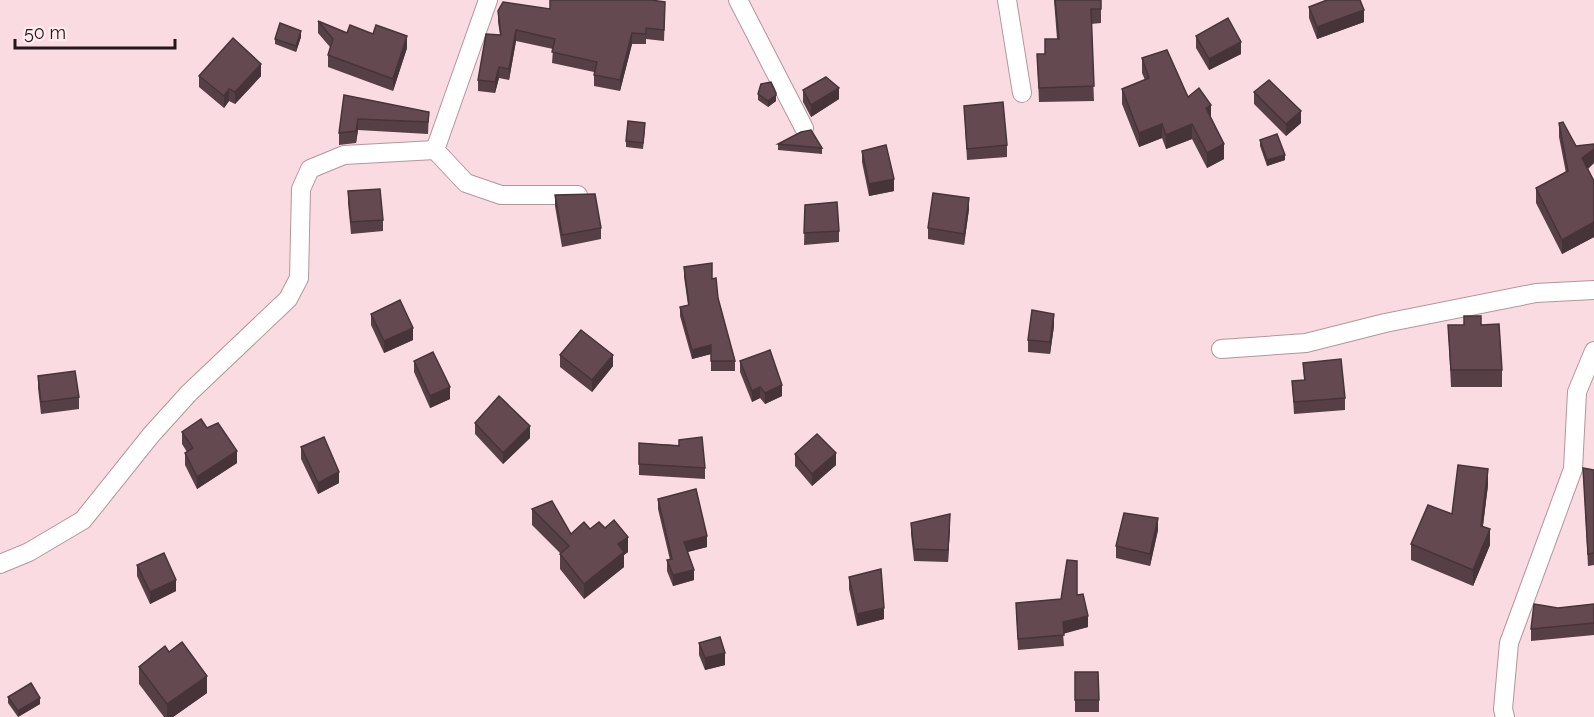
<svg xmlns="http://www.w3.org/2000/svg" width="1594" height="717" font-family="Raleway,sans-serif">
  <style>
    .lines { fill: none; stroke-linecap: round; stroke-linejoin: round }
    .minor-casing { stroke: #b3969c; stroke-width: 20 }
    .minor { stroke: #fff; stroke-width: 18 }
    .wall { fill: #564045 }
    .shaded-wall { fill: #463438 }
    .building { fill: #644a50; stroke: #463438; stroke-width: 1.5 }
  </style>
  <rect width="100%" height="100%" fill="#fadbe1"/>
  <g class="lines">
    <g class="minor-casing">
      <g id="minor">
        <path d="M488,0L435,150L466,183L501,195H578"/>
        <path d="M738,0L804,128"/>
        <path d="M1007,0L1022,93"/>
        <path d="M1221,349L1306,343L1385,323L1536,293L1594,290"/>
        <path d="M0,564L29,552L83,520L151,435L189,393L288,299L299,278L301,189L310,169L344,155L435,150"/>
        <path d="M1505,717L1503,709L1509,643L1573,469L1577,392L1594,351"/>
      </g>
    </g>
    <use href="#minor" class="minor"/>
  </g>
  <g class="wall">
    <path d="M1054,0H1101V23L1091,24L1094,101L1039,102L1037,54H1045L1057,39Z"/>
    <path d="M1309,7L1364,22L1317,39L1309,18Z"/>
    <path d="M550,9L665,12L664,41L646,39V44H632L620,91L594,86V72L552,63L553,49L516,41L509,80L499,78L495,93L478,91V80L500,35L498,22V11Z"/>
    <path d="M318,21L347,33L407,48L393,91L328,67V55L330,47L318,33Z"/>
    <path d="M1196,36L1241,54L1209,70L1196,48Z"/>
    <path d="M301,37L296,52L275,44V39Z"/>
    <path d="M1142,58L1188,97L1211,118L1224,159L1207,168L1192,139L1166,149L1162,138L1139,147L1122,104V89L1145,80L1142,73Z"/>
    <path d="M199,76H261L235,104L229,101L224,108L199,87Z"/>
    <path d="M803,90L839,99L811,117L803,102Z"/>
    <path d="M1254,92L1301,123L1286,136L1254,104Z"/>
    <path d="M758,94L776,101L768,107L758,100Z"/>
    <path d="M344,95L429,112L428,134L358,130L356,143L339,145V133Z"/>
    <path d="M964,106L1007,145V157L967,160Z"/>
    <path d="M1559,123L1576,146L1594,144V163L1588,169L1594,181V237L1562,254L1536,203V188L1566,173L1559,137Z"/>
    <path d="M645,129L643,149L626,147V141Z"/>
    <path d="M1260,140L1285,160L1267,166L1260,146Z"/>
    <path d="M778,144L822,148V154L778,150Z"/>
    <path d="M862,151L894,191L869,196L862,162Z"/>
    <path d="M348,191L383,220V231L351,234L348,203Z"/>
    <path d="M555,195L601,228V239L562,247L555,206Z"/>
    <path d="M805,205L839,231V242L804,245Z"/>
    <path d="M969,209L964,245L928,239V228Z"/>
    <path d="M684,267L712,279L735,361V371H711V354L692,359L680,316V307L688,305L684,277Z"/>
    <path d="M371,314L413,340L384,353L371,325Z"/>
    <path d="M1448,325H1481L1502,370V387H1451Z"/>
    <path d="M1054,326L1050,354L1028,352V340Z"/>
    <path d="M560,355L613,366L592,392L560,367Z"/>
    <path d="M414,361L450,399L430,408L414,372Z"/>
    <path d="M740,361L782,396L765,404L760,398L752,402L740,372Z"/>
    <path d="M1303,363L1345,398V410L1294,414L1292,381L1304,380Z"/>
    <path d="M38,376L79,397V409L41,414L38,388Z"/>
    <path d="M475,423L530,438L503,464L475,434Z"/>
    <path d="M207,428L237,463L197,489L185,465V453L187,452L182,444V432Z"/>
    <path d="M639,443L679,445L705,468V479L639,475Z"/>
    <path d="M301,447L339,483L318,494L301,459Z"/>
    <path d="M795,454L836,465L812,486L795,466Z"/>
    <path d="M1583,468L1594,470V565L1588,566Z"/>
    <path d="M1488,485L1483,526L1490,545L1473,586L1411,560V544L1452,514Z"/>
    <path d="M658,499L707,547L687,552L694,580L673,586L667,571V560H670L658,509Z"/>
    <path d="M532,509L571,534L590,529L628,552L624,555V567L584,599L560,569V553L532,525Z"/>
    <path d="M911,523L950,526L948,562L914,561L911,534Z"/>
    <path d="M1158,530L1150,566L1116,558V546Z"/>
    <path d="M137,565L176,591L150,604L137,576Z"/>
    <path d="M849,577L884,619L857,626L849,589Z"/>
    <path d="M1077,595L1088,627L1063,633L1064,646L1018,650L1016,603L1061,599Z"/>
    <path d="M1594,604V635L1531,641V629L1558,608Z"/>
    <path d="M699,643L725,665L705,670L699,655Z"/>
    <path d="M169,652L207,693L173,717H164L139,684V667Z"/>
    <path d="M1075,672L1099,700V712H1075Z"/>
    <path d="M8,697L40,704L18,717L8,703Z"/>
  </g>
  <g class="shaded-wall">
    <path d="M1364,10V22L1317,39V27Z"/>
    <path d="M516,30V41L509,80V69Z"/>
    <path d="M301,31V37L296,52V46Z"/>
    <path d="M632,33V44L620,91V80Z"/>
    <path d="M407,36V48L393,91V79Z"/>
    <path d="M1241,42V54L1209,70V59Z"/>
    <path d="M261,64V76L235,104V92Z"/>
    <path d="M499,67V78L495,93V82Z"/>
    <path d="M839,88V99L811,117V105Z"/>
    <path d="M229,89V101L224,108V96Z"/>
    <path d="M776,95V101L768,107V101Z"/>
    <path d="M1211,105V119L1206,108Z"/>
    <path d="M1301,111V123L1286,136V124Z"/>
    <path d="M358,119V130L356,143V131Z"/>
    <path d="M1162,124V138L1139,147V133Z"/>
    <path d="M1192,124V139L1166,149V135Z"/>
    <path d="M1224,144V159L1207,168V153Z"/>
    <path d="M1594,149V163L1582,173V158Z"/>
    <path d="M1285,155V160L1267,166V160Z"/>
    <path d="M894,179V191L869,196V184Z"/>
    <path d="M969,198V209L964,245V234Z"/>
    <path d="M1594,222V237L1562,254V240Z"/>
    <path d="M1054,314V326L1050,354V342Z"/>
    <path d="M413,328V340L384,353V341Z"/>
    <path d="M711,345V354L692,359V350Z"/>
    <path d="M613,355V366L592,392V380Z"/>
    <path d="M782,385V396L765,404V393Z"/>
    <path d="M450,387V399L430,408V396Z"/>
    <path d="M760,387V398L752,402V391Z"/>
    <path d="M530,426V438L503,464V453Z"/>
    <path d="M237,451V463L197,489V477Z"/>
    <path d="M836,453V465L812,486V474Z"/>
    <path d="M1488,469V485L1481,541V526Z"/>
    <path d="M339,472V483L318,494V483Z"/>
    <path d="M950,514V526L948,562V550Z"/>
    <path d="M1158,518V530L1150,566V554Z"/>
    <path d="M1490,529V545L1473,586V570Z"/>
    <path d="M707,536V547L684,553V542Z"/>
    <path d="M628,537V552L624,555V567L584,599V584L618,544Z"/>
    <path d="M694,570V580L673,586V575Z"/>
    <path d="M176,580V591L150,604V592Z"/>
    <path d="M884,608V619L857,626V614Z"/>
    <path d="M1088,616V627L1063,634V622Z"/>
    <path d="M725,653V665L705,670V658Z"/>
    <path d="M207,676V693L173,717H167V704Z"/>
    <path d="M40,698V704L18,717V711Z"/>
  </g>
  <g class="building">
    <path d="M550,0H651L665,2L664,30L646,28V34L632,33L620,80L594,75L597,62L552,52L555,39L516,30L509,69L499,67L495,82L478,80L486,34L501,35L498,11L503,2L550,9Z"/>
    <path d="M1055,0H1101V9H1091L1094,86L1039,88L1037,54H1045V39H1059Z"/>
    <path d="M1327,0H1360L1364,10L1317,27L1309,7Z"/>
    <path d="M1228,18L1241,42L1209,59L1196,36Z"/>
    <path d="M318,21L347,33L350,25L373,34L376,25L407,36L393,79L328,55L333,39Z"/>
    <path d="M280,23L301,31L296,46L275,39Z"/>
    <path d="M233,38L261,64L235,92L229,89L224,96L199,76Z"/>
    <path d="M1167,50L1188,97L1199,88L1211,105L1206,108L1224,144L1207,153L1192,124L1166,135L1162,124L1139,133L1122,89L1149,78L1142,58Z"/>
    <path d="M826,77L839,88L811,105L803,90Z"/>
    <path d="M1269,80L1301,111L1286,124L1254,92Z"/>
    <path d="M771,82L776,93V95L768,101L758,94L761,84Z"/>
    <path d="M344,95L429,112L428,122L358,119L356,131L339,133Z"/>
    <path d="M1003,102L1007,145L967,149L964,106Z"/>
    <path d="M628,121L645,123L643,143L626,141Z"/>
    <path d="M1563,122L1576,146L1594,144V149L1582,158L1594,181V222L1562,240L1536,188L1568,171L1559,123Z"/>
    <path d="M811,130L822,148L778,144L801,132Z"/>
    <path d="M1277,134L1285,155L1267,160L1260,140Z"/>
    <path d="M886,145L894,179L869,184L862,151Z"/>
    <path d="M380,189L383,220L351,222L348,191Z"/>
    <path d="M933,193L969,198L964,234L928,228Z"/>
    <path d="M595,194L601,228L562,235L555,195Z"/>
    <path d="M837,202L839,231L804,233L805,205Z"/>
    <path d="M712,263V279L716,278L718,298L735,361H711V345L692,350L680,307L689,305L684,267Z"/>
    <path d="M400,300L413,328L384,341L371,314Z"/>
    <path d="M1032,310L1054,314L1050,342L1028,340Z"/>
    <path d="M1464,316H1481V325L1499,324L1502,370H1451L1448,325H1464Z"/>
    <path d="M581,330L613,355L592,380L560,355Z"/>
    <path d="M770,350L782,385L765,393L760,387L752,391L740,361Z"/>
    <path d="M433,352L450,387L430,396L414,361Z"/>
    <path d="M1341,359L1345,398L1294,402L1292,381L1305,380L1303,363Z"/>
    <path d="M75,371L79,397L41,402L38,376Z"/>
    <path d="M499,396L530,426L503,453L475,423Z"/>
    <path d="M201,419L207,428L218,423L237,451L197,477L185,453L193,448L182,432Z"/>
    <path d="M817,434L836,453L812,474L795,454Z"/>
    <path d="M324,437L339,472L318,483L301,447Z"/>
    <path d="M702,437L705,468L639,464V443L679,446V440Z"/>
    <path d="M1458,465L1488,469L1481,526L1490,529L1473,570L1411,544L1428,505L1452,514Z"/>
    <path d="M1583,468L1594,470V553L1588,554Z"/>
    <path d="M696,489L707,536L684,542L694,570L673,575L667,560L672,559L658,499Z"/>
    <path d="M552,501L571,534L584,522L590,529L599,522L605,528L614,520L628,537L618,544L624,552L584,584L560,554L569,546L532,509Z"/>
    <path d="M1124,513L1158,518L1150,554L1116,546Z"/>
    <path d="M950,514L948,550L914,549L911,523Z"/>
    <path d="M164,553L176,580L150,592L137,565Z"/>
    <path d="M1067,560L1077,561V595L1083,594L1088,616L1063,622L1064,635L1018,639L1016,603L1061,599Z"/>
    <path d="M881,569L884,608L857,614L849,577Z"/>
    <path d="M1534,604L1558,608L1594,604V623L1531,629Z"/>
    <path d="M720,637L725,653L705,658L699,643Z"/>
    <path d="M182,642L207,676L167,704L139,667L165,646L169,652Z"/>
    <path d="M1075,672H1098L1099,700H1075Z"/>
    <path d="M31,683L40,698L18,711L8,697Z"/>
  </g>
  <path d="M15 39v9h160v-9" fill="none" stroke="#22171a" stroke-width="3"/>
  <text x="24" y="39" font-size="18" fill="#22171a" stroke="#ffecef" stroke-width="4.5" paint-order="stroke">50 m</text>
</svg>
